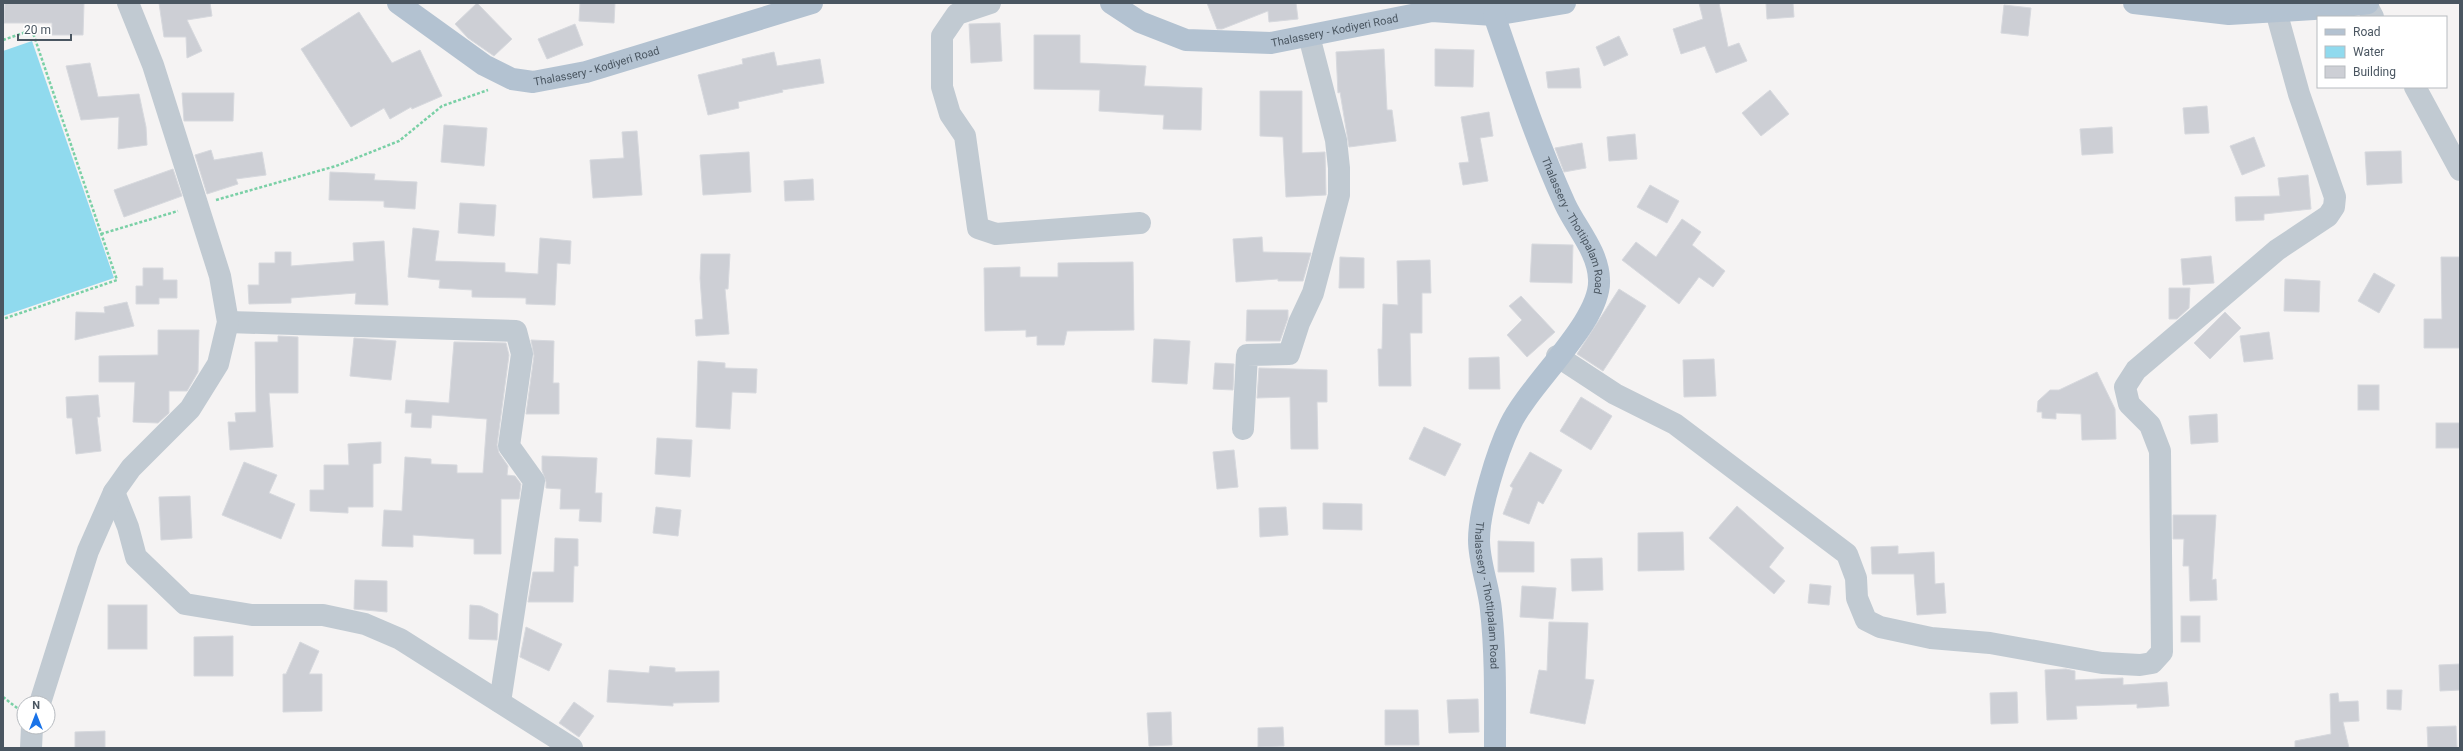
<svg xmlns="http://www.w3.org/2000/svg" width="2463" height="751" font-family="Roboto,sans-serif">
  <style>
    .water { fill: #90daee }
    .building { fill: #cdcfd5; stroke: #d7d9de }
    .lines { fill: none; stroke-linecap: round; stroke-linejoin: round }
    .path { stroke: #7ad0a6; stroke-width: 2.5; stroke-dasharray: 3 2; stroke-linecap: butt }
    .minor { stroke: #c1cad2; stroke-width: 22 }
    .major { stroke: #b3c2d1; stroke-width: 22 }
    .labels { text-anchor: middle; stroke-width: 4; stroke-linejoin: round; paint-order: stroke }
    .street-label { font-size: 11px; fill: #4a5661; stroke: #fff }
  </style>
  <rect width="100%" height="100%" fill="#f5f3f3"/>
  <path class="water" d="M32,41L114,278L3,316V51Z"/>
  <g class="building">
    <path d="M5,3H84L83,35H52V23H4Z"/>
    <path d="M159,3H210L212,16L187,20L202,51L187,58L186,37H164Z"/>
    <path d="M477,3L512,39L494,56L468,38L455,24Z"/>
    <path d="M580,3H615L614,23L579,21Z"/>
    <path d="M1207,3H1296L1298,19L1269,22L1268,11L1222,29H1217Z"/>
    <path d="M1699,3H1719L1728,47L1739,43L1747,61L1716,73L1705,46L1681,54L1673,29L1703,19Z"/>
    <path d="M1766,3H1793L1794,17L1767,19Z"/>
    <path d="M2004,5L2031,8L2028,36L2001,33Z"/>
    <path d="M359,12L392,63L420,50L442,96L412,109L411,107L390,119L384,108L351,127L301,49Z"/>
    <path d="M1000,23L1002,61L971,63L969,24Z"/>
    <path d="M575,24L583,45L547,59L538,39Z"/>
    <path d="M1034,35H1080V63L1146,66L1144,86L1202,88L1201,130L1163,129L1164,115L1099,111L1100,90L1034,89Z"/>
    <path d="M1619,36L1628,55L1604,66L1596,47Z"/>
    <path d="M1384,49L1387,110H1392L1396,141L1349,147L1340,92L1338,93L1336,52Z"/>
    <path d="M1435,49L1474,50L1473,87L1435,86Z"/>
    <path d="M774,52L777,66L820,59L824,83L782,90L783,92L738,102L739,108L708,115L698,75L743,64L742,59Z"/>
    <path d="M90,63L98,97L139,94L146,127L147,145L118,149L119,117L81,120L66,66Z"/>
    <path d="M1579,68L1581,88H1548L1546,72Z"/>
    <path d="M1770,90L1789,114L1761,136L1742,113Z"/>
    <path d="M1260,91H1302V153L1325,152L1326,195L1286,197L1283,137L1260,136Z"/>
    <path d="M182,93H234L233,121H184Z"/>
    <path d="M2207,106L2209,133L2185,134L2183,108Z"/>
    <path d="M1489,112L1493,136L1480,138L1488,181L1463,185L1459,163L1469,162L1461,117Z"/>
    <path d="M444,125L487,128L484,166L441,162Z"/>
    <path d="M2112,127L2113,153L2082,155L2080,129Z"/>
    <path d="M637,131L642,195L593,198L590,160L624,158L622,132Z"/>
    <path d="M1635,134L1637,159L1609,161L1607,137Z"/>
    <path d="M2254,137L2265,166L2242,175L2230,146Z"/>
    <path d="M1582,143L1586,168L1564,172L1555,148Z"/>
    <path d="M211,150L214,160L262,152L266,175L236,179L238,184L207,194L195,155Z"/>
    <path d="M2401,151L2402,183L2367,185L2365,152Z"/>
    <path d="M749,152L751,192L703,195L700,155Z"/>
    <path d="M173,169L182,196L124,217L114,190Z"/>
    <path d="M330,172L375,174L374,180L417,182L415,209L384,207V201L329,200Z"/>
    <path d="M2308,175L2311,209L2264,214V220L2236,221L2235,197L2280,196L2278,178Z"/>
    <path d="M813,179L814,200L785,201L784,181Z"/>
    <path d="M1650,185L1679,201L1667,223L1637,207Z"/>
    <path d="M460,203L496,205L494,236L458,233Z"/>
    <path d="M1682,219L1701,232L1692,245L1725,271L1713,287L1699,277L1679,304L1622,260L1636,242L1656,257Z"/>
    <path d="M413,228L439,231L435,261L505,263V272L538,274L540,238L571,241L570,264L557,263L555,305L526,304V298L472,297V290L439,288L440,280L408,277Z"/>
    <path d="M1262,237L1263,252L1311,253L1303,281H1278V279L1236,282L1233,239Z"/>
    <path d="M384,241L388,305L355,304L356,293L291,298V303L249,304L248,285H259V263H275V252H291V266L354,261L353,243Z"/>
    <path d="M1532,244L1573,245L1572,283L1530,282Z"/>
    <path d="M701,254H730L728,289H725L729,334L696,336L695,320L703,319L700,278Z"/>
    <path d="M2211,256L2214,283L2183,285L2181,259Z"/>
    <path d="M1340,257L1364,258V288H1339Z"/>
    <path d="M2441,257H2460V348H2424V319H2442Z"/>
    <path d="M1430,260L1431,293H1422V333H1410L1411,386H1379L1378,349H1382L1383,304L1398,305L1397,261Z"/>
    <path d="M1133,262L1134,330L1067,331L1064,345H1037V336L1026,337V330L985,331L984,268L1020,267V277H1058V263Z"/>
    <path d="M143,268H163V280H177V298H159V304H136V286H143Z"/>
    <path d="M2374,273L2395,285L2379,313L2358,301Z"/>
    <path d="M2285,279L2320,281L2319,312L2284,311Z"/>
    <path d="M2169,288H2190L2189,308L2177,319H2169Z"/>
    <path d="M1619,289L1646,306L1603,371L1577,354Z"/>
    <path d="M1521,296L1555,332L1527,357L1507,335L1522,320L1509,306Z"/>
    <path d="M127,302L134,326L75,340L76,312L105,313L104,307Z"/>
    <path d="M1247,310H1288V318L1280,341H1246Z"/>
    <path d="M2225,312L2241,328L2210,359L2194,343Z"/>
    <path d="M158,330H199L198,372L187,391H169V413L158,423L133,422L135,382H99V356L158,355Z"/>
    <path d="M2269,332L2273,359L2244,362L2240,336Z"/>
    <path d="M278,336L298,337V393H269L273,447L230,450L228,422H236L235,413L256,412L255,342H278Z"/>
    <path d="M354,338L396,341L391,380L350,376Z"/>
    <path d="M1154,339L1190,341L1187,384L1152,382Z"/>
    <path d="M531,340L554,341L553,383H559V414H526L534,356Z"/>
    <path d="M454,342L506,343L509,355L497,445L499,453L508,466L507,475L515,476L521,484L519,499H501V554H474V539L413,535V547L382,546L384,510L402,511L405,457L431,459V464L457,465V473H483L487,419L432,415L431,428L411,427L412,413H405L406,400L449,403Z"/>
    <path d="M1499,357L1500,389H1469V358Z"/>
    <path d="M1714,359L1716,396L1684,397L1683,360Z"/>
    <path d="M698,361L725,363V368L757,369L756,393L732,392L730,429L696,427Z"/>
    <path d="M1215,363L1234,364L1233,390L1213,389Z"/>
    <path d="M1259,368L1327,370V402H1317L1318,449H1291L1290,397L1257,398Z"/>
    <path d="M2097,372L2115,409L2116,439L2082,440L2081,414L2056,413V419L2042,418V412H2037L2038,401L2050,390H2059Z"/>
    <rect x="2358" y="385" width="21" height="25"/>
    <path d="M98,395L100,417H97L101,451L76,454L72,418H67L66,397Z"/>
    <path d="M1581,397L1612,416L1591,450L1560,431Z"/>
    <path d="M2217,414L2218,442L2191,444L2189,416Z"/>
    <rect x="2436" y="423" width="24" height="25"/>
    <path d="M1424,427L1461,444L1445,476L1409,459Z"/>
    <path d="M657,438L692,440L690,477L655,474Z"/>
    <path d="M381,442V463L373,464V507H348V513L310,511V490H324V465H349L348,444Z"/>
    <path d="M1234,450L1238,487L1217,489L1213,452Z"/>
    <path d="M1530,452L1562,470L1543,504L1538,501L1529,524L1503,514L1513,488L1510,486Z"/>
    <path d="M542,456L597,458L595,493H602L601,522L579,521L580,509H560L561,489L546,488V482L542,470Z"/>
    <path d="M244,462L277,475L269,493L295,504L281,539L222,515Z"/>
    <path d="M190,496L192,538L161,540L159,497Z"/>
    <path d="M1323,503L1362,504V530L1323,529Z"/>
    <path d="M1737,506L1784,548L1769,567L1785,581L1774,594L1709,538Z"/>
    <path d="M656,507L681,510L678,536L653,533Z"/>
    <path d="M1286,507L1288,535L1260,537L1259,508Z"/>
    <path d="M2173,515H2216L2212,580L2216,579L2217,600L2190,601L2189,566H2183L2184,539H2173Z"/>
    <path d="M1683,532L1684,570L1638,571V533Z"/>
    <path d="M555,538L578,539V566H574L573,602H528L533,572H554Z"/>
    <path d="M1498,541L1534,542V572H1498Z"/>
    <path d="M1898,546V554L1934,552L1935,584L1944,583L1946,613L1917,615L1914,574H1872L1871,547Z"/>
    <path d="M1602,558L1603,590L1572,591L1571,559Z"/>
    <path d="M355,580L387,581V612L354,609Z"/>
    <path d="M1810,584L1831,586L1829,605L1808,603Z"/>
    <path d="M1522,586L1556,588L1553,619L1520,617Z"/>
    <rect x="108" y="605" width="39" height="44"/>
    <path d="M470,605L481,606L498,614L497,640L469,639Z"/>
    <rect x="2181" y="616" width="19" height="26"/>
    <path d="M1549,622L1588,623L1585,679L1594,680L1585,724L1530,713L1539,670L1547,671Z"/>
    <path d="M526,627L562,644L549,671L520,657Z"/>
    <path d="M233,636V676H194V637Z"/>
    <path d="M300,642L319,651L309,674H322V711L283,712V674H286Z"/>
    <path d="M2460,664V690L2440,691L2439,665Z"/>
    <path d="M650,666L675,668V672L719,671V702L673,703V706L607,702L609,670L649,673Z"/>
    <path d="M2066,669L2075,671V680L2123,678V685L2167,682L2169,706L2137,708V704L2076,706L2077,719L2047,720L2045,670Z"/>
    <path d="M2387,690H2402L2401,710L2387,709Z"/>
    <path d="M2017,692L2018,723L1991,724L1990,693Z"/>
    <path d="M2338,693L2339,702L2358,701L2359,721L2343,722L2349,748H2295V741L2331,734L2330,694Z"/>
    <path d="M1478,699L1479,732L1449,733L1447,700Z"/>
    <path d="M574,702L594,716L579,737L559,723Z"/>
    <path d="M1385,710H1418L1419,745H1385Z"/>
    <path d="M1171,712L1172,745L1149,746L1147,713Z"/>
    <path d="M2456,726L2457,748H2428L2427,727Z"/>
    <path d="M1283,727L1284,746L1258,747V728Z"/>
    <path d="M105,731V748H75V732Z"/>
  </g>
  <g class="lines">
    <g class="path">
      <path d="M3,40L32,30L117,280L3,319"/>
      <path d="M216,200L336,166L399,141L442,106L488,90"/>
      <path d="M101,234L178,211"/>
      <path d="M3,697L21,711"/>
    </g>
    <g class="minor">
      <path d="M990,3L957,14L942,36V87L950,114L965,136L978,228L996,234L1140,223"/>
      <path d="M2366,4L2373,17"/>
      <path d="M2415,87L2460,170"/>
      <path d="M228,322L516,331L522,354L509,446L534,481L500,702"/>
      <path d="M1557,356L1615,394L1675,424L1847,554L1856,578L1857,598L1866,620L1880,627L1931,638L1990,643L2102,663L2140,665L2152,663L2162,652L2160,451L2150,425L2129,404L2125,387L2136,370L2277,250L2328,216L2334,207L2335,197L2299,94L2276,11"/>
      <path d="M1243,429L1247,355L1289,354L1299,323L1313,293L1339,195V168L1336,140L1309,36"/>
      <path d="M114,492L128,527L136,557L185,604L252,615H323L365,624L400,639L572,748"/>
      <path d="M40,703L88,551L114,492L131,468L190,409L218,364L228,322L220,276L153,65L128,3"/>
      <path d="M31,748L32,727"/>
    </g>
    <g class="major">
      <path id="s1" d="M398,3L484,65L512,79L533,82L586,72L812,3"/>
      <path id="s2" d="M1111,3L1140,22L1186,40L1271,43L1432,11L1494,15L1565,3"/>
      <path d="M2134,3L2229,14L2330,8L2368,3"/>
      <path id="s3" d="M1494,15C1516,78 1537,143 1565,204C1576,228 1598,251 1599,279C1602,321 1529,384 1510,425C1497,452 1479,510 1479,540C1479,563 1489,587 1491,610C1496,656 1495,702 1495,748"/>
    </g>
  </g>
  <g class="labels">
    <g class="street-label">
      <text dy="4" stroke="none"><textPath href="#s2" startOffset="234">Thalassery - Kodiyeri Road</textPath></text>
      <text dy="4" stroke="none"><textPath href="#s1" startOffset="224">Thalassery - Kodiyeri Road</textPath></text>
      <text dy="4" stroke="none"><textPath href="#s3" startOffset="226">Thalassery - Thottipalam Road</textPath></text>
      <text dy="4" stroke="none"><textPath href="#s3" startOffset="634">Thalassery - Thottipalam Road</textPath></text>
    </g>
  </g>
  <rect width="2463" height="751" fill="none" stroke="#4a5661" stroke-width="8"/>
  <rect x="2317" y="16" width="130" height="72" fill="#ffffff" stroke="#b7bbc0"/>
  <rect x="2325" y="29" width="20" height="6" fill="#b3c2d1" stroke="#b7bbc0"/>
  <text x="2353" y="36" font-size="12" fill="#4a5661">Road</text>
  <rect x="2325" y="46" width="20" height="12" fill="#90daee" stroke="#b7bbc0"/>
  <text x="2353" y="56" font-size="12" fill="#4a5661">Water</text>
  <rect x="2325" y="66" width="20" height="12" fill="#cdcfd5" stroke="#b7bbc0"/>
  <text x="2353" y="76" font-size="12" fill="#4a5661">Building</text>
  <g transform="translate(36 715)"><circle r="19" fill="#ffffff" stroke="#b7bbc0"/>
  <path d="M0-3L7 15L0 10L-7 15Z" fill="#1a73e8"/>
  <text y="-6" font-size="11" font-weight="bold" text-anchor="middle" fill="#4a5661">N</text>
  </g>
  <path d="M18 34v6h53v-6" fill="none" stroke="#4a5661" stroke-width="2"/>
  <text x="24" y="34" font-size="12" fill="#4a5661" stroke="#ffffff" stroke-width="3" paint-order="stroke">20 m</text>
</svg>
